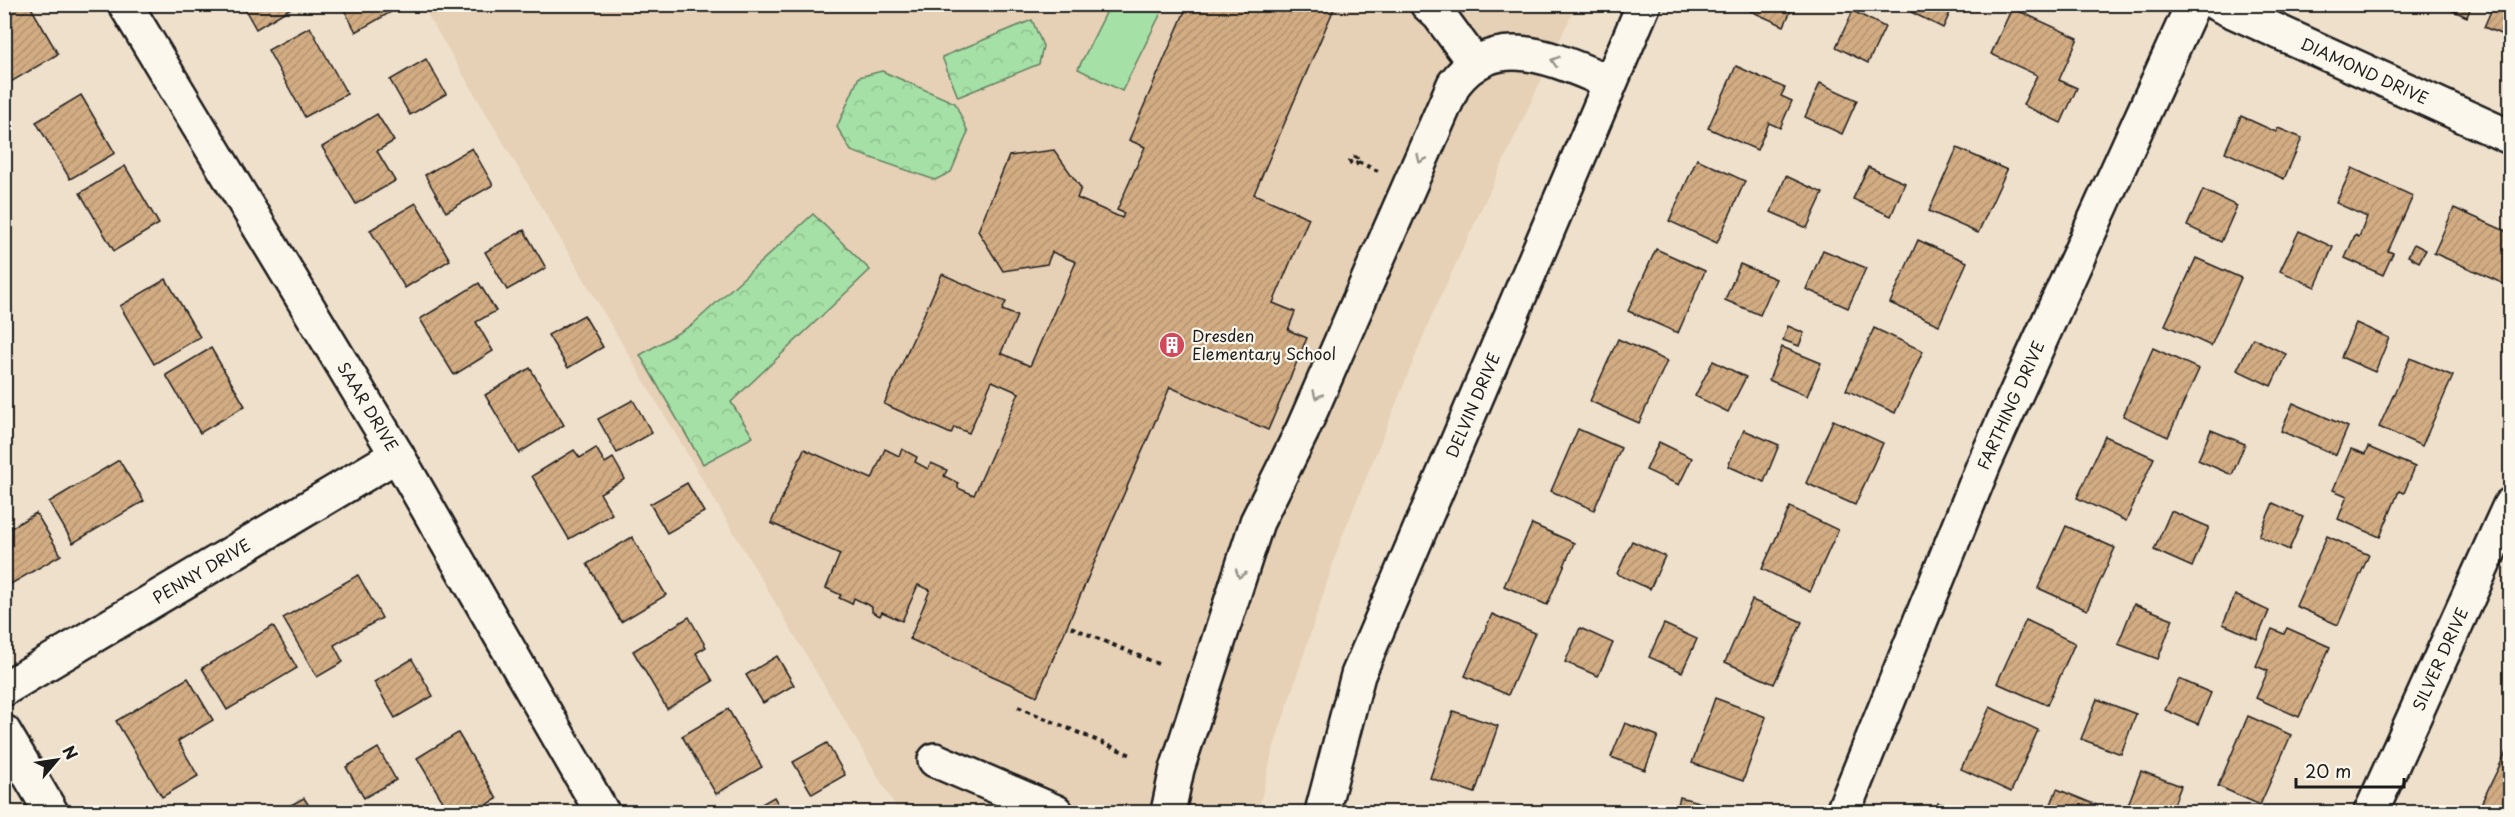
<svg xmlns="http://www.w3.org/2000/svg" width="2515" height="817" font-family="'Playpen Sans',sans-serif">
  <style>
    .built { fill: #e6d0b6 }
    .park { fill: url(#park-crowns); stroke: #607e61; stroke-width: 1.5 }
    .pitch { fill: #a5e0a6; stroke: #607e61; stroke-width: 1.5 }
    .building { fill: url(#building-hatch); stroke: #1c1c1c; stroke-width: 1.5 }
    .lines { fill: none; stroke-linecap: round; stroke-linejoin: round }
    .minor-casing { stroke: #1c1c1c; stroke-width: 38 }
    .path { stroke: #1c1c1c; stroke-width: 4; stroke-dasharray: 4.5 4.5; stroke-linecap: butt }
    .minor { stroke: #fbf7ec; stroke-width: 33 }
    .oneway { stroke: #97948e }
    .labels { text-anchor: middle; stroke-width: 4.5; stroke-linejoin: round; paint-order: stroke }
    .street-label { font-size: 16px; fill: #1c1c1c; stroke: #fbf7ec }
    .poi-label { font-size: 16px; fill: #1c1c1c; stroke: #fbf7ec; text-anchor: start }
  </style>
  <defs>
    <pattern id="park-crowns" width="20" height="18" patternUnits="userSpaceOnUse" patternTransform="scale(1.5)"><rect width="20" height="18" fill="#a5e0a6"/><path d="M2 6a3 3 0 1 1 6 0M12 15a3 3 0 1 1 6 0" fill="none" stroke="#8dc08e"/></pattern>
    <pattern id="building-hatch" width="6" height="6" patternUnits="userSpaceOnUse" patternTransform="scale(1.5)"><rect width="6" height="6" fill="#d2ac83"/><path d="M-1 1l2-2M0 6l6-6M5 7l2-2" fill="none" stroke="#b49371"/></pattern>
  </defs>
  <rect width="100%" height="100%" fill="#efe0cc"/>
  <filter id="ink" filterUnits="userSpaceOnUse"><feTurbulence type="fractalNoise" baseFrequency=".0167" numOctaves="2"/><feDisplacementMap in="SourceGraphic" scale="12" xChannelSelector="R" yChannelSelector="G"/><feConvolveMatrix kernelMatrix="1 2 1 2 8 2 1 2 1" color-interpolation-filters="sRGB"/></filter>
  <g filter="url(#ink)">
    <path class="built" d="M422,5H1576L1432,315L1340,542L1272,753L1258,812H899Z"/>
    <g class="park">
      <path d="M1032,20L1043,46L1039,64L958,97L942,57Z"/>
      <path d="M882,71L955,103L968,132L951,172L935,180L851,151L837,127L859,77Z"/>
      <path d="M813,214L870,270L731,402L753,437L703,464L640,355L692,325Z"/>
    </g>
    <path class="pitch" d="M1110,5H1165L1122,91L1078,69Z"/>
    <g class="building">
      <path d="M29,4L58,54L4,86V5Z"/>
      <path d="M242,4H296V5L256,29Z"/>
      <path d="M341,4H387L391,12L356,32Z"/>
      <path d="M1188,4H1336L1254,194L1309,218L1273,303L1295,312L1288,330L1307,338L1268,430L1170,387L1037,696L910,639L930,590L918,585L902,621L882,612L880,616L872,612V607L854,598L852,604L839,598L841,595L826,588L840,554L771,523L804,449L872,479L885,449L899,456L902,449L917,457L915,462L928,469L931,463L947,470L944,476L958,483V488L974,495L1019,393L992,381L969,433L954,427L951,434L884,404L942,274L1006,302L1002,310L1017,316L1001,353L1030,366L1076,262L1052,252L1047,264L1003,271L978,231L1009,156L1054,150L1081,188L1077,198L1122,218L1124,213L1117,210L1145,147L1129,140Z"/>
      <path d="M1745,4H1794L1784,26L1744,8Z"/>
      <path d="M1895,4H1954L1943,28Z"/>
      <path d="M2438,4H2472L2467,17Z"/>
      <path d="M2494,4H2510V38L2484,27Z"/>
      <path d="M2012,8L2078,38L2059,80L2077,88L2061,123L2023,105L2037,75L1991,54Z"/>
      <path d="M1853,11L1885,27L1868,63L1836,47Z"/>
      <path d="M310,27L347,94L305,117L268,50Z"/>
      <path d="M426,59L446,94L410,115L390,80Z"/>
      <path d="M1736,66L1785,88L1781,96L1792,101L1780,128L1769,123L1757,150L1708,128Z"/>
      <path d="M1820,83L1857,100L1842,134L1805,117Z"/>
      <path d="M81,95L115,153L70,179L36,122Z"/>
      <path d="M377,114L394,141L377,151L395,181L356,204L322,147Z"/>
      <path d="M2241,116L2276,132L2278,128L2302,138L2284,179L2225,152Z"/>
      <path d="M472,148L493,185L446,212L425,175Z"/>
      <path d="M1957,148L2007,170L1978,233L1929,211Z"/>
      <path d="M1697,159L1745,181L1717,243L1669,221Z"/>
      <path d="M125,166L159,224L114,251L80,193Z"/>
      <path d="M1868,167L1905,183L1891,216L1853,199Z"/>
      <path d="M2352,168L2413,196L2388,251L2393,253L2383,275L2345,258L2355,235L2359,237L2367,217L2336,203Z"/>
      <path d="M1786,176L1823,193L1807,228L1771,212Z"/>
      <path d="M2203,190L2237,206L2221,242L2187,226Z"/>
      <path d="M416,203L450,260L405,288L370,230Z"/>
      <path d="M2454,208L2510,233V268L2504,284L2434,253Z"/>
      <path d="M524,230L546,268L507,290L485,252Z"/>
      <path d="M2299,231L2333,247L2315,287L2280,271Z"/>
      <path d="M1918,240L1967,262L1939,325L1890,303Z"/>
      <path d="M2414,244L2426,250L2419,262L2408,256Z"/>
      <path d="M1656,249L1705,271L1678,333L1628,311Z"/>
      <path d="M1823,250L1866,268L1848,308L1806,289Z"/>
      <path d="M2196,258L2241,278L2211,346L2165,325Z"/>
      <path d="M1740,264L1776,279L1760,315L1725,300Z"/>
      <path d="M166,279L200,337L154,364L120,306Z"/>
      <path d="M479,283L496,311L476,322L493,351L454,375L420,319Z"/>
      <path d="M584,315L603,347L568,368L548,335Z"/>
      <path d="M2356,323L2389,338L2375,372L2341,357Z"/>
      <path d="M1788,326L1804,333L1799,346L1783,340Z"/>
      <path d="M1874,328L1923,351L1895,413L1846,390Z"/>
      <path d="M2253,338L2286,354L2271,386L2237,370Z"/>
      <path d="M1618,339L1667,361L1639,423L1590,401Z"/>
      <path d="M1782,347L1821,363L1807,396L1769,380Z"/>
      <path d="M211,348L245,406L200,433L166,375Z"/>
      <path d="M2153,348L2199,369L2168,437L2123,416Z"/>
      <path d="M2410,358L2453,376L2422,446L2379,427Z"/>
      <path d="M1713,361L1746,377L1728,412L1695,396Z"/>
      <path d="M530,368L564,425L519,453L485,395Z"/>
      <path d="M633,400L652,433L617,453L598,419Z"/>
      <path d="M2293,403L2348,427L2336,455L2281,431Z"/>
      <path d="M1833,420L1883,443L1855,505L1806,483Z"/>
      <path d="M1578,429L1621,448L1594,510L1551,491Z"/>
      <path d="M1744,430L1779,445L1764,482L1728,466Z"/>
      <path d="M2211,430L2245,444L2232,475L2198,460Z"/>
      <path d="M2105,436L2154,458L2126,521L2077,498Z"/>
      <path d="M1659,442L1692,458L1679,485L1646,470Z"/>
      <path d="M2368,447L2415,467L2404,493L2399,491L2380,537L2338,519L2347,496L2333,490L2351,449L2365,454Z"/>
      <path d="M596,448L605,463L613,458L625,479L600,493L612,514L569,539L532,476L574,450L580,458Z"/>
      <path d="M119,460L144,501L73,543L49,502Z"/>
      <path d="M687,483L704,512L667,533L650,504Z"/>
      <path d="M2273,503L2303,517L2289,550L2259,536Z"/>
      <path d="M1790,507L1838,530L1810,592L1762,569Z"/>
      <path d="M2171,511L2209,527L2192,567L2154,550Z"/>
      <path d="M36,513L61,555L4,588V532Z"/>
      <path d="M1532,524L1574,543L1547,605L1504,586Z"/>
      <path d="M2066,526L2115,548L2087,610L2038,588Z"/>
      <path d="M2327,536L2369,555L2338,625L2296,606Z"/>
      <path d="M632,537L666,595L621,622L587,564Z"/>
      <path d="M1632,541L1665,556L1650,589L1617,574Z"/>
      <path d="M358,575L382,618L334,645L343,662L317,677L283,618Z"/>
      <path d="M2235,595L2269,611L2257,639L2223,624Z"/>
      <path d="M1752,600L1802,622L1774,684L1725,662Z"/>
      <path d="M2134,604L2173,619L2158,659L2118,644Z"/>
      <path d="M1492,614L1535,633L1508,695L1465,676Z"/>
      <path d="M689,617L706,647L696,653L713,681L667,709L633,651Z"/>
      <path d="M2026,620L2075,643L2047,705L1997,683Z"/>
      <path d="M1664,624L1697,639L1682,672L1649,657Z"/>
      <path d="M273,626L297,668L227,710L202,668Z"/>
      <path d="M1580,628L1613,643L1598,676L1565,662Z"/>
      <path d="M2287,628L2330,647L2299,717L2256,698L2268,671L2256,666L2272,629L2284,634Z"/>
      <path d="M777,656L794,685L763,703L746,675Z"/>
      <path d="M412,659L433,696L395,718L374,682Z"/>
      <path d="M188,678L213,720L178,741L198,776L162,797L116,721Z"/>
      <path d="M2179,679L2211,693L2198,724L2165,710Z"/>
      <path d="M1715,698L1766,717L1743,781L1692,763Z"/>
      <path d="M2097,699L2136,714L2121,754L2081,739Z"/>
      <path d="M1990,707L2038,730L2011,792L1961,769Z"/>
      <path d="M728,709L762,767L716,794L682,736Z"/>
      <path d="M1453,711L1498,726L1475,793L1430,778Z"/>
      <path d="M2248,716L2291,735L2260,805L2218,786Z"/>
      <path d="M1625,723L1658,736L1645,770L1611,757Z"/>
      <path d="M458,733L497,799L474,812H449L417,758Z"/>
      <path d="M827,743L845,775L812,794L793,762Z"/>
      <path d="M2510,744V812H2493L2480,806Z"/>
      <path d="M378,748L396,780L364,798L346,767Z"/>
      <path d="M2141,771L2181,786L2171,812H2131L2126,810Z"/>
      <path d="M2057,789L2096,805L2093,812H2048Z"/>
      <path d="M774,797L783,812H748Z"/>
      <path d="M1680,797L1731,811V812H1676Z"/>
      <path d="M304,798L313,812H278Z"/>
      <path d="M1938,803L1966,812H1935Z"/>
    </g>
    <g class="lines">
      <g class="minor-casing">
        <g id="minor">
          <path id="s1" d="M125,4L397,455L602,812"/>
          <path d="M1427,4L1439,15L1475,64"/>
          <path id="s2" d="M2217,4L2510,137"/>
          <path id="s3" d="M4,689L397,455"/>
          <path d="M4,732L51,812"/>
          <path d="M935,760L1056,812"/>
          <path d="M1168,812L1177,769L1257,522L1302,431L1454,84C1497,28 1557,61 1610,82"/>
          <path id="s4" d="M1322,812L1358,675L1644,4"/>
          <path id="s5" d="M1843,812L1984,464L2193,4"/>
          <path id="s6" d="M2371,812L2510,505"/>
        </g>
      </g>
      <g class="path">
        <circle cx="1354" cy="161" r="4"/>
        <path d="M1358,162L1378,171"/>
        <path d="M1071,627L1158,664"/>
        <path d="M1018,707L1131,755"/>
      </g>
      <use href="#minor" class="minor"/>
    </g>
    <defs><path id="oneway-chevron" d="M-2-3.5L2.5 0L-2 3.5" fill="none" stroke-width="1.6" stroke-linecap="round" stroke-linejoin="round" transform="scale(1.5)"/></defs>
    <g class="oneway">
      <use href="#oneway-chevron" transform="translate(1555 61) rotate(-163)"/>
      <use href="#oneway-chevron" transform="translate(1421 159) rotate(114)"/>
      <use href="#oneway-chevron" transform="translate(1317 395) rotate(114)"/>
      <use href="#oneway-chevron" transform="translate(1240 574) rotate(108)"/>
    </g>
  </g>
  <defs>
    <g id="building-disc" transform="scale(1.35)"><circle r="9.5" fill="#d1495b" stroke="#fbf7ec"/><path d="M-4-6H4V6H1V3H-1V6H-4ZM-2.5-4.3h1.7v1.8h-1.7ZM.8-4.3h1.7v1.8H.8ZM-2.5-1h1.7V.8h-1.7ZM.8-1h1.7V.8H.8Z" fill="#fff"/></g>
  </defs>
  <g fill-rule="evenodd">
    <use href="#building-disc" x="1172" y="345"/>
  </g>
  <g class="labels">
    <g class="street-label">
      <text dy="6" stroke="none"><textPath href="#s2" startOffset="162">DIAMOND DRIVE</textPath></text>
      <text dy="6" stroke="none"><textPath href="#s4" startOffset="435">DELVIN DRIVE</textPath></text>
      <text dy="6" stroke="none"><textPath href="#s1" startOffset="470">SAAR DRIVE</textPath></text>
      <text dy="6" stroke="none"><textPath href="#s5" startOffset="440">FARTHING DRIVE</textPath></text>
      <text dy="6" stroke="none"><textPath href="#s3" startOffset="230">PENNY DRIVE</textPath></text>
      <text dy="6" stroke="none"><textPath href="#s6" startOffset="168">SILVER DRIVE</textPath></text>
    </g>
    <g class="poi-label">
      <text x="1192" y="342">Dresden<tspan x="1192" dy="18">Elementary School</tspan></text>
    </g>
  </g>
  <rect width="2515" height="817" fill="none" stroke="#fbf7ec" stroke-width="24"/>
  <rect x="12" y="12" width="2491" height="793" fill="none" stroke="#1c1c1c" stroke-width="2" filter="url(#ink)"/>
  <g transform="translate(57 760) rotate(61)" stroke="#fbf7ec" stroke-width="4.5" paint-order="stroke">
  <path d="M0-4.5L10 22L0 15L-10 22Z" fill="#1c1c1c"/>
  <text y="-9" font-size="16" font-weight="bold" text-anchor="middle" fill="#1c1c1c">N</text>
  </g>
  <path d="M2296 778v9h108v-9" fill="none" stroke="#1c1c1c" stroke-width="3"/>
  <text x="2305" y="778" font-size="18" fill="#1c1c1c" stroke="#fbf7ec" stroke-width="4.5" paint-order="stroke">20 m</text>
</svg>
